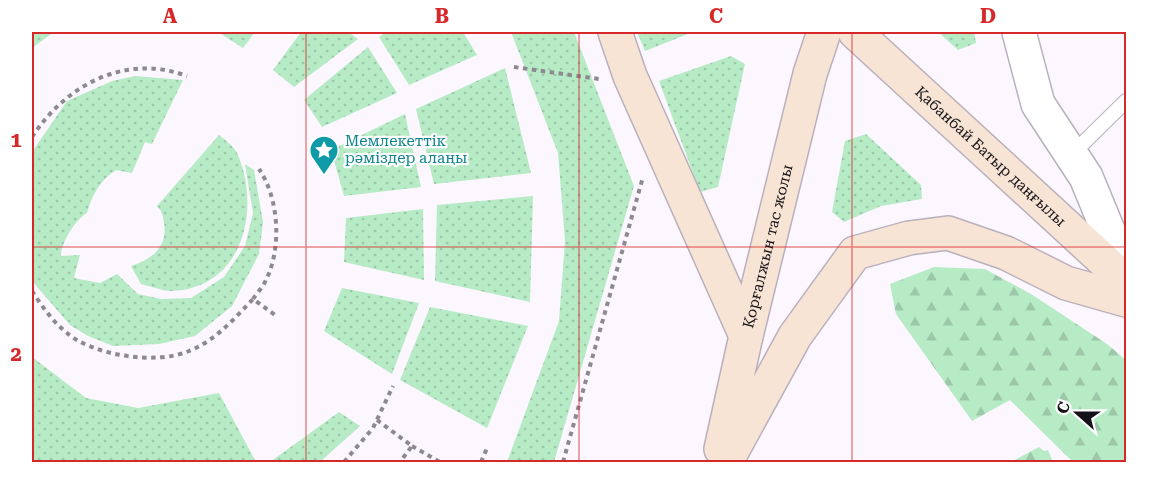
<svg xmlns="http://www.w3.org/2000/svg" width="1158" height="494" font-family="'Roboto Serif',serif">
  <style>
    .grass { fill: url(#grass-dots) }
    .forest { fill: url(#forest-firs) }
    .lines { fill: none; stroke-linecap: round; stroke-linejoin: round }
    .service-casing { stroke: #b9b0bd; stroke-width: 16 }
    .tertiary-casing { stroke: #b9b0bd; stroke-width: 36 }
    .secondary-casing { stroke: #b9b0bd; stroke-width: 36 }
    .path { stroke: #8e8990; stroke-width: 4; stroke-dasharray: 4.5 4.5; stroke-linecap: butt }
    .service { stroke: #fff; stroke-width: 14 }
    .tertiary { stroke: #fff; stroke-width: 33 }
    .secondary { stroke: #f8e4d4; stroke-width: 33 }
    .grid { fill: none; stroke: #d62828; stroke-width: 1.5; stroke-opacity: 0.55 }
    .labels { text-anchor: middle; stroke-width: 4.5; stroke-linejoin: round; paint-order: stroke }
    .culture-label { font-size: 15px; fill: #0d838f; stroke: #fff; text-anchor: start }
    .street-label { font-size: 15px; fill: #151217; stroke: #fff }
    .neatline { fill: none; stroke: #d62828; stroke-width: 2 }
    .grid-label { font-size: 20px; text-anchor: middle; font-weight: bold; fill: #d62828 }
  </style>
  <defs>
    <pattern id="grass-dots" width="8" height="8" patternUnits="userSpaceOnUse" patternTransform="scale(1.5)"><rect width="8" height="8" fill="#b6ebc6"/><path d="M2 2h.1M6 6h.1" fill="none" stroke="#9cc8a9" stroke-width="1.8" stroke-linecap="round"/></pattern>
    <pattern id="forest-firs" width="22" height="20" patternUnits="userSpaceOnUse" patternTransform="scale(1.5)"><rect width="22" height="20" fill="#b6ebc6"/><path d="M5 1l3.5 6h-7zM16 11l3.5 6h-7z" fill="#9cc8a9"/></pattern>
  </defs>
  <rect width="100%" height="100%" fill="#fcf6fe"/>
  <g class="grass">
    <path d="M32,32H54L32,48Z"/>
    <path d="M218,32H255L243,48Z"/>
    <path d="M301,32H348L358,39L294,87L273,70Z"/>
    <path d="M386,32H463L477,55L409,85L379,37Z"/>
    <path d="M511,32H574L634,186L554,462H507L559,321L565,241L558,153Z"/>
    <path d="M637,32H693L645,51Z"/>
    <path d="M938,32H974L976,43L958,50Z"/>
    <path d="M368,47L397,93L322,127L304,100Z"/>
    <path d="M731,56L745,64L718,187L700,192L659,81Z"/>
    <path d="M505,68L531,173L434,184L416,109Z"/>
    <path d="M135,76L183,80L152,144L145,142L132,173L116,170C100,180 92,195 87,213C76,219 61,242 61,256L80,255L74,278L100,283L117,274L138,294L161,299L191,298L224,277L245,246L253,213L245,164L254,170L263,222L259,254L232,306L195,336L159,344L113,346L88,336L70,325L32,281V152L67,101L112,81Z"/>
    <path d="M405,114L421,187L344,196L331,150Z"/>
    <path d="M866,134L921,185L922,199L881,206L844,222L832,212L845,141Z"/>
    <path d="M219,135C225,140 235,147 238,155C261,210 243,288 172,291C162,291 150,286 141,284L131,266C152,260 168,246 164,223C163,216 162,211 157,206Z"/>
    <path d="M533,196L530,302L435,281L437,205Z"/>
    <path d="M423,209L424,280L344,262L346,218Z"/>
    <path d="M342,288L419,303L392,374L324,331Z"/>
    <path d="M430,307L528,326L487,428L400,380Z"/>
    <path d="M32,357L86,398L138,408L219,393L256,462H32Z"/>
    <path d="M339,412L360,426L320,462H270Z"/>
  </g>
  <g class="forest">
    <path d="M934,267L985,269L1031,294L1107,344L1126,360V462H1073L1010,400L972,421L896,314L890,284Z"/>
    <path d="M1039,447L1044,451L1048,450L1053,462H1011Z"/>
  </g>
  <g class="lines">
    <g class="service-casing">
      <path id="service" d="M1071,155L1126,101"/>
    </g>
    <g class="tertiary-casing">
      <path id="tertiary" d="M1019,32L1038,104L1086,177L1126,274"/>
    </g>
    <g class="secondary-casing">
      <g id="secondary">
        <path d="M615,32L630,76L746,336"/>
        <path id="s1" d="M855,32L1126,281"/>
        <path id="s2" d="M721,449L746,336L810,74L824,32"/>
        <path d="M726,462L795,336L855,253L909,238L948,233L1006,253L1066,283L1126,300"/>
      </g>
    </g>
    <g class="path">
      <path d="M514,67L599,79"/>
      <path d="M32,137C66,85 125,53 187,76"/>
      <path d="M32,291C41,305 53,322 67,333C94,356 157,365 189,351C215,341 234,319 253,299L275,315"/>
      <path d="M253,299C257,293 263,287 266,280C282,248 279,198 259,169"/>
      <path d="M377,420L412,446L400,462"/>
      <path d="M412,446L440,462"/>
      <path d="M344,462L373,428L393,386"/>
      <path d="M481,462L488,446"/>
      <path d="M563,462L643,177"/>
    </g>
    <use href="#service" class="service"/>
    <use href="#tertiary" class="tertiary"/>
    <use href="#secondary" class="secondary"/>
  </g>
  <path class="grid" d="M306,32V462M579,32V462M852,32V462M32,247H1126"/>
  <defs>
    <g id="sight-pin" transform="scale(1.5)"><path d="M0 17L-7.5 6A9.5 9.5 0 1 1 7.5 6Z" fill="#0f9aa8" stroke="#fff"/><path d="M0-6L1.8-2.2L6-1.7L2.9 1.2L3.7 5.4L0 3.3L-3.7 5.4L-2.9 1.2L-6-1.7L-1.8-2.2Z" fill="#fff"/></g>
  </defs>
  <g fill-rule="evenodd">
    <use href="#sight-pin" x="324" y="150"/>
  </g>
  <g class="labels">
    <g class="culture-label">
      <text x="345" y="146">Мемлекеттік<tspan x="345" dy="17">рәміздер алаңы</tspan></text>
    </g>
    <g class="street-label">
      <text dy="5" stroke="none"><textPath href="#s1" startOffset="184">Қабанбай Батыр даңғылы</textPath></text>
      <text dy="5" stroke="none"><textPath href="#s2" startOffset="208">Қорғалжын тас жолы</textPath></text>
    </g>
  </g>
  <rect width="1158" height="494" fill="none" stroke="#ffffff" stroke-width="66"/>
  <g transform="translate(1077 413) rotate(291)" stroke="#ffffff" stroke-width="4.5" paint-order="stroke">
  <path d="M0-4.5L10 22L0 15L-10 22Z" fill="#151217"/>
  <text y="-9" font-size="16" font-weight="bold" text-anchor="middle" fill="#151217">С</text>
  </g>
  <rect x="33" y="33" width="1092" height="428" class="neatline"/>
  <g class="grid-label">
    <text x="170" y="23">A</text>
    <text x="442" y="23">B</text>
    <text x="716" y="23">C</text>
    <text x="988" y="23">D</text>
    <text x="16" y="147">1</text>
    <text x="16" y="361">2</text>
  </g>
</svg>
